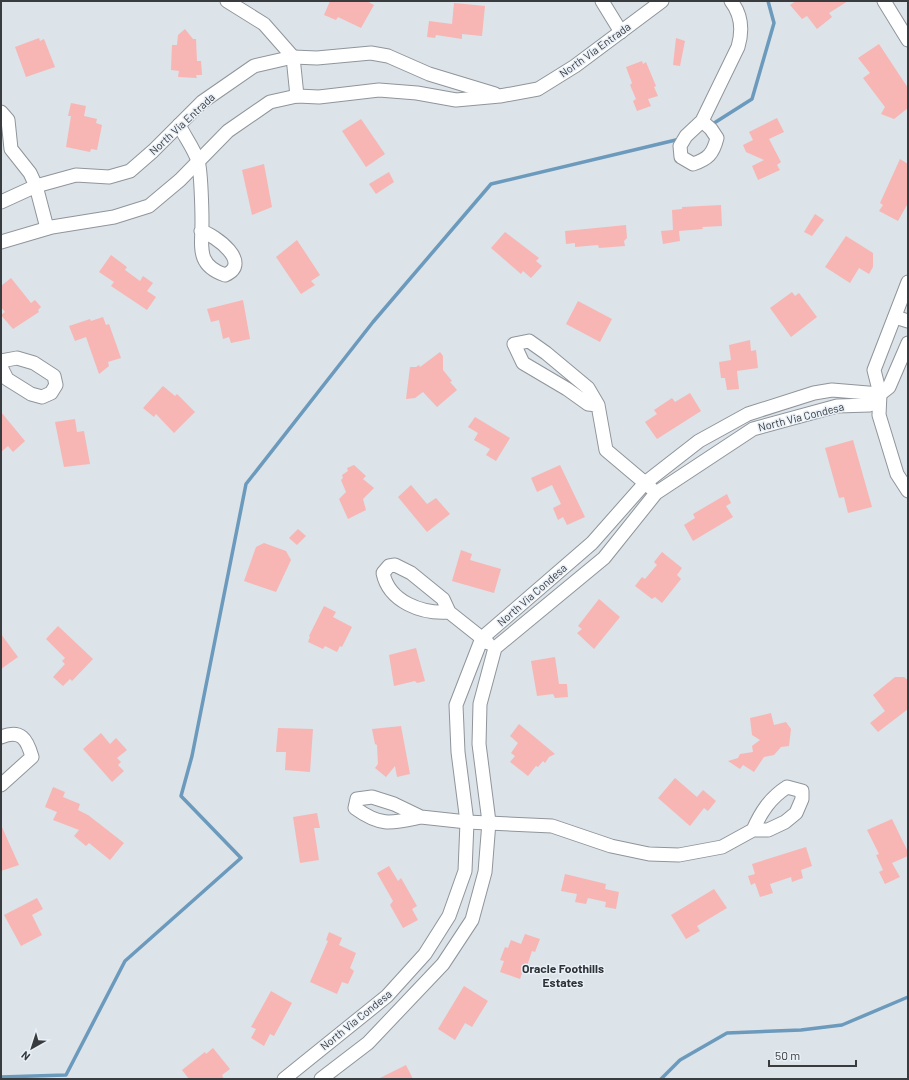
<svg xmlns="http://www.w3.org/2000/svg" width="909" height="1080" font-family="Barlow,sans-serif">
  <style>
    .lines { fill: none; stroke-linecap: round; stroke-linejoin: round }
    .stream { stroke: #6b9abc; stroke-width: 3.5 }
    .building { fill: #f7b6b4 }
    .minor-casing { stroke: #8f959b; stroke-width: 15 }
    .minor { stroke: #fff; stroke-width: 13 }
    .labels { text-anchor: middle; stroke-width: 3; stroke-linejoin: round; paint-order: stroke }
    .street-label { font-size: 11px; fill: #393c3f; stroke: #e9f0f7 }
    .neighbourhood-label { font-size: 12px; font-weight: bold; fill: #2d3237; stroke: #e9f0f7 }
  </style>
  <rect width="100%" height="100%" fill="#dce3e9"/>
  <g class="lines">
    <g class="stream">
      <path d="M711,125L752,99L774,23L768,1"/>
      <path d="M1,1077L66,1075L125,961L241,858L181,796L192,756L246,484L373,322L491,184L680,139"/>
      <path d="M661,1079L680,1060L727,1033L801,1030L842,1025L908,997"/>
    </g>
  </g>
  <g class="building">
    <path d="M330,1H367L374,5L361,28L338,17L336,20L324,15Z"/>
    <path d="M796,1H848L829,13L832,17L817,29L807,16L802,19L790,5Z"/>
    <path d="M454,3L485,6L482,36L462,34V39L436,35L435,38L427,37L429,21L452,24Z"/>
    <path d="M185,29L193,39H196L197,61H201L202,75H196L197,78L178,77L179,71L171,70L172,45H177L178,35Z"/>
    <path d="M39,38L40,41L44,39L55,67L26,77L15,47Z"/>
    <path d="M676,38L685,41L680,66L673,65Z"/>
    <path d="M879,44L908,88V108L894,119L881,114L885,107L863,78L870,73L858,58Z"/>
    <path d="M642,61L643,64L646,62L656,86L654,87L658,96L648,99L651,106L637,111L633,101L636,99L630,85L632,83L626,67Z"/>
    <path d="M71,103L86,106L84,116L97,119L96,123L102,125L97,150L91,149L90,152L66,147L71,116H68Z"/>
    <path d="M777,118L784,132L769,139L781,162L777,165L780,170L758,180L752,166L764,160L746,152L743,145L753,140L749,132Z"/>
    <path d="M361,119L385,154L366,167L342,131Z"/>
    <path d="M900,159L908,164V203L898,221L879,211L883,205L880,203Z"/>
    <path d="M264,164L272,207L252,215L242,170Z"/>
    <path d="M389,172L394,182L376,194L369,184Z"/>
    <path d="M721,205L722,226L702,227L703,229L679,231L680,241L663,244L661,231L673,230L672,210L682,209V207Z"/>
    <path d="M815,214L824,220L812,236L804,232Z"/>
    <path d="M626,225L627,238L624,241L625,246L599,248L598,245L575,247V243L566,244L565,231Z"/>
    <path d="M505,232L539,258L536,261L542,266L531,278L523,271L521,274L491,248Z"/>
    <path d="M846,236L873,253V267L869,274L859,268L850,283L825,267Z"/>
    <path d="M297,240L320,275L311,281L315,285L301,294L276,257Z"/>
    <path d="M111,255L127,267L125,270L140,281L143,276L153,283L147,291L156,297L147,310L111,286L114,282L99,272Z"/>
    <path d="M11,278L31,303L35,300L41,307L38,310L39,312L13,329L1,315L5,312L1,307V286Z"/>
    <path d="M792,292L795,296L799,293L817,317L791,337L770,308Z"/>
    <path d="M243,300L250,339L231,343L229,337L223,339L219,320L211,322L207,309Z"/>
    <path d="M578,301L612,319L600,342L566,324Z"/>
    <path d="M103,317L106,325L109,324L121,358L108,362L109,366L99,374L86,337L75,341L69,326L90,319L91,321Z"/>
    <path d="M750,340L751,351L756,350L758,368L737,371L739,389L727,390L725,378H721L719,362L731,360L729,345Z"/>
    <path d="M440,352L443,356V370L452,381L450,382L457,390L437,407L423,392L415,398L406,399L410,367H416L419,365L420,367Z"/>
    <path d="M163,386L175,396L177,394L195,412L174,433L156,414L154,417L143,408Z"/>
    <path d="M690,393L701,411L657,439L645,422L657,414L654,410L672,398L675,402Z"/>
    <path d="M1,412L25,441L13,452L8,446L1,452Z"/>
    <path d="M475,417L510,438L496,461L486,455L490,449L474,440L478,433L468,427Z"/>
    <path d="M75,419L77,432L84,431L90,464L64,467L55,422Z"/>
    <path d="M853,440L872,507L848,513L844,497L839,498L825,448Z"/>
    <path d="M354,465L366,476L363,479L374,488L363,499L366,510L348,519L339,499L346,492L341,480L343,478L342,475L348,471L347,468Z"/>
    <path d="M560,465L585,517L567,525L563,517L558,520L553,508L561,504L552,485L537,492L531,478Z"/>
    <path d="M411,485L427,504L436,498L450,514L427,532L398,497Z"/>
    <path d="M727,494L731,503L726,506L733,517L693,541L684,525L695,518L693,514Z"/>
    <path d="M298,529L306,536L297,545L289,538Z"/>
    <path d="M264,543L286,551L291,560L276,592L244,581L256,547Z"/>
    <path d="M461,550L472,554L470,560L501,569L494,593L452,581Z"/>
    <path d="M662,552L682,568L677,575L681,579L662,603L655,597L652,599L635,586L642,577L645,579L657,565L654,562Z"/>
    <path d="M599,599L620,617L594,649L577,633L582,629L578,626Z"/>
    <path d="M324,606L336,612L333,617L352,627L342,647L340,646L337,652L325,646L323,649L308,642L310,637L309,636Z"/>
    <path d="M58,626L93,659L72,681L70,679L63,686L53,677L65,664L62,661L65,658L46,639Z"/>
    <path d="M1,634L18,657L1,669Z"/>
    <path d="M416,648L425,681L417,683L415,681L394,686L389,655Z"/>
    <path d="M555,657L559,684H567L568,697L555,698L553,694L537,696L531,661Z"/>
    <path d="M895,677H904L908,680V709L878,732L870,723L885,711L873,695Z"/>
    <path d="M771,713L774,725L786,722L791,729L789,746L781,747L774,755L764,757L754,772L743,765L740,769L728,761L738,758L740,754L753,752L752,746L760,740L752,735L750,718Z"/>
    <path d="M519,724L555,754L549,757L545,763L543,761L538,767L536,766L528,776L510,762L515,756L511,753L518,743L510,736Z"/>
    <path d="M401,726L410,774L397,777L395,766L386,777L375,768L378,764L377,745L375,744L372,729Z"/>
    <path d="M278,728L313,729L310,772L285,770L286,752H276Z"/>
    <path d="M101,733L110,744L116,738L127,750L117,758L121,762L118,765L124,771L112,782L83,749Z"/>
    <path d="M675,778L697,797L703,790L716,801L708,811L704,808L690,826L658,798Z"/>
    <path d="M53,787L65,792L63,797L80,804L78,810L88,815L124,843L110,860L89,843L86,846L74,836L79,830L53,820L57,812L45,807Z"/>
    <path d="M317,813L320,828H314L319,860L300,863L293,817Z"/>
    <path d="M892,819L908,852V856L892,863L900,877L885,884L879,872L883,870L876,855L879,854L867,830Z"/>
    <path d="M1,825L19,865L1,871Z"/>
    <path d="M806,847L812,866L801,870L803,878L792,882L791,877L770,884L773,893L760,897L755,883L751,885L748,876L755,874L752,864Z"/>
    <path d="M389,866L398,881L401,878L417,906L412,909L418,920L403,928L390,905L393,901L377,873Z"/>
    <path d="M565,874L606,884L605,889L619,892L616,909L605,907L606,902L588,898L586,904L575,902L577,894L561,891Z"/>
    <path d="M714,889L727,908L697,926L700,931L686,939L671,915Z"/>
    <path d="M37,898L43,909L32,915L42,935L21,946L4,915Z"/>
    <path d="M329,932L342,938L339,945L356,953L350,968L354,971L348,984L342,982L337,994L310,982L328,941L326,940Z"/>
    <path d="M525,934L540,939L535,952L532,951L527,966L525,965L520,979L500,972L504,961L500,960L505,947L508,948L511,940L521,944Z"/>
    <path d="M464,986L488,1001L472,1027L465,1023L455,1040L438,1029Z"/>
    <path d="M271,991L292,1003L274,1036L270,1034L264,1046L251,1038L256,1029L251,1027Z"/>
    <path d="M213,1048L230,1069L222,1075L224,1079H189L182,1070L205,1052L206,1054Z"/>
    <path d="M406,1065L413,1079H378Z"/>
  </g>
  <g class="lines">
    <g class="minor-casing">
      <g id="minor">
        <path d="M227,1L264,24L293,57L297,96"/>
        <path d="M602,1L621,32"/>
        <path d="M884,1L908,40"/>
        <path d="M1,112L8,120L11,149L30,173L36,186L47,228"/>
        <path d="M702,121L711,129L717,138C713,154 708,159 693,164L681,157L680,146L686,136L702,121L738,47C743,30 742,15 731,1"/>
        <path d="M179,125C185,137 194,149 198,161C201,170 202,211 202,222C202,247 196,265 225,275C253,263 215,235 201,231"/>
        <path d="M1,202L36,186L76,175L109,177L130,171L153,151L202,102L254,66L293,57L317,58L371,53L388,56L429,74L495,94"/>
        <path d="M1,242L52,227L114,217L149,206L180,180L228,131L270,102L297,96L319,97L379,90L417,93L456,100L500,96L538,89L575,66L662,1"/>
        <path d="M908,282L874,370L880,394L889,387L908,343"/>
        <path d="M895,317L908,321"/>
        <path d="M1,361L17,358L34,363L54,376L56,385L51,393L42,397L31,394L7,379L1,367"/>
        <path d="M880,394L879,415L897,474L908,491"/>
        <path d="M598,405L588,404L567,389L523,363L514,344L529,341L546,353L588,388L598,405L606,450L651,488"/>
        <path d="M449,612C422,614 389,602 383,573L389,566L395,565L411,573L443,599L449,612L488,643"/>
        <path d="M1,737C21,729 27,739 32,757L1,785"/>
        <path d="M421,817C392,823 381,827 355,808L357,799L372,797L394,804L421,817L467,822L552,826L611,846L649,854L679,855L722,847L753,830H768L785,822L796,813L802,799V791L787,787C770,798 761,812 753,830"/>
        <path d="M284,1079L387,996L425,954L449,916L465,871L467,822L458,752L456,705L482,638L592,543L645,483L699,441L748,414L814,393L832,390L880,394L870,405L837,406L753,429L656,493L604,558L495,648L480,704L479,744L489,822L485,872L472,920L443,964L368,1043L321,1079"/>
      </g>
    </g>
    <use href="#minor" class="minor"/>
  </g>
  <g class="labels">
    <g class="street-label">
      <text transform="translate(595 50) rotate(-36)" y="4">North Via Entrada</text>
      <text transform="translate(182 124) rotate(-43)" y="4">North Via Entrada</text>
      <text transform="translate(801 417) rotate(-14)" y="4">North Via Condesa</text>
      <text transform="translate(532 595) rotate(-41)" y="4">North Via Condesa</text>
      <text transform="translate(356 1020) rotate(-39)" y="4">North Via Condesa</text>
    </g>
    <g class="neighbourhood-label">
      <text x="563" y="973">Oracle Foothills<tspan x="563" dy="14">Estates</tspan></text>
    </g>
  </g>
  <rect width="909" height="1080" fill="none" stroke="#393c3f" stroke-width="4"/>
  <g transform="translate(32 1048) rotate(219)" stroke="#e9f0f7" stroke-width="3" paint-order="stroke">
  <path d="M0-3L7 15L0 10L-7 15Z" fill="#393c3f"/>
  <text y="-6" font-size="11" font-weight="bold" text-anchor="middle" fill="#393c3f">N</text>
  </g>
  <path d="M769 1060v6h87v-6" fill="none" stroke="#393c3f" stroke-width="2"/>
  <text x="775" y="1060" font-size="12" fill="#393c3f" stroke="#e9f0f7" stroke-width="3" paint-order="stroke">50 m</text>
</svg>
